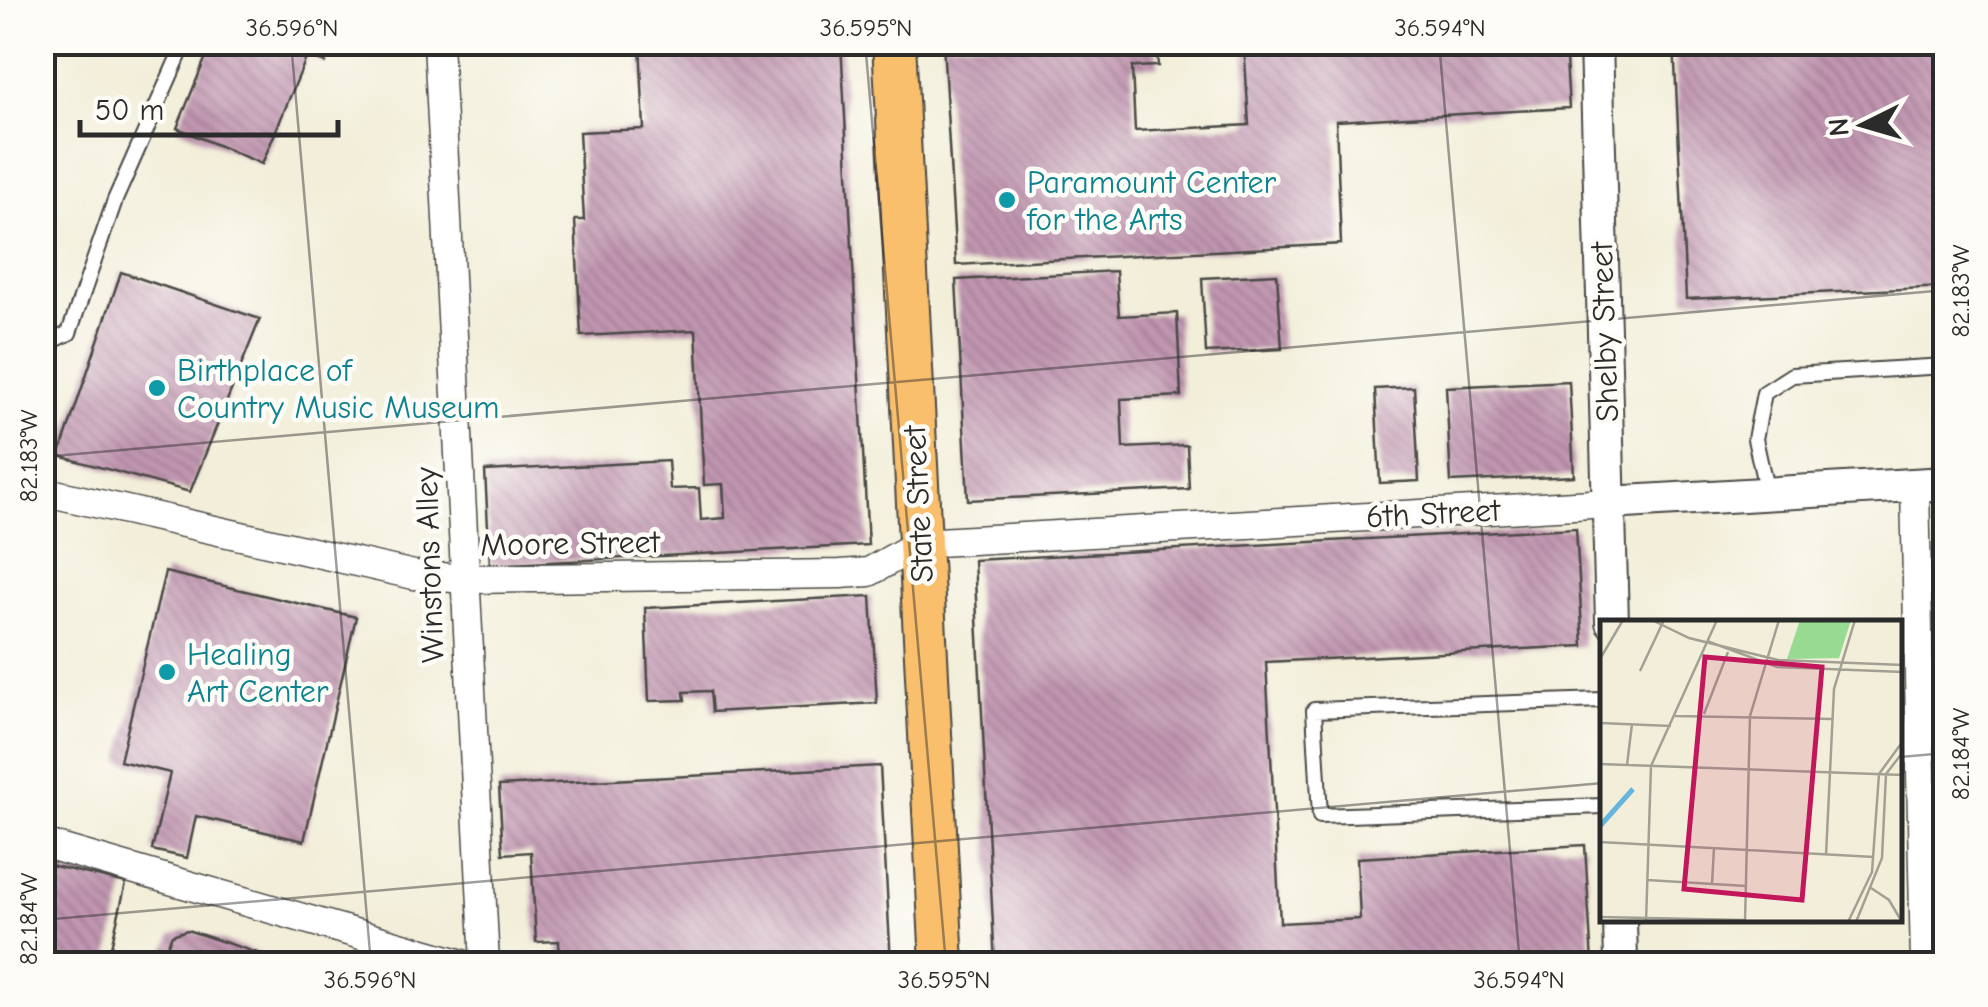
<svg xmlns="http://www.w3.org/2000/svg" width="1988" height="1007" font-family="'Comic Neue',sans-serif">
  <style>
    .building { fill: url(#building-back-hatch) }
    .lines { fill: none; stroke-linecap: round; stroke-linejoin: round }
    .service-casing { stroke: #494845; stroke-width: 18 }
    .minor-casing { stroke: #494845; stroke-width: 31 }
    .tertiary-casing { stroke: #494845; stroke-width: 36 }
    .primary-casing { stroke: #494845; stroke-width: 46 }
    .service { stroke: #fff; stroke-width: 14 }
    .minor { stroke: #fff; stroke-width: 28 }
    .tertiary { stroke: #fff; stroke-width: 32 }
    .primary { stroke: #f9bf6d; stroke-width: 42 }
    .ticks { fill: none; stroke: #2b2b2b; stroke-width: 2.5; stroke-opacity: 0.45 }
    .culture-dot { fill: #0f9aa8; stroke: #fdfcf7; stroke-width: 4 }
    .labels { text-anchor: middle; stroke-width: 9; stroke-linejoin: round; paint-order: stroke }
    .culture-label { font-size: 32px; fill: #0d838f; stroke: #fdfcf7; text-anchor: start }
    .street-label { font-size: 32px; fill: #2b2b2b; stroke: #fdfcf7 }
    .inset-river { fill: none; stroke: #65b5df; stroke-width: 5 }
    .inset-road { fill: none; stroke: #a2a093; stroke-width: 2.5 }
    .view { fill: #c2185b; fill-opacity: 0.15; stroke: #c2185b; stroke-width: 5 }
    .inset-edge { fill: none; stroke: #2b2b2b; stroke-width: 5 }
    .neatline { fill: none; stroke: #2b2b2b; stroke-width: 4 }
    .ticks-label { font-size: 25px; text-anchor: middle; fill: #2b2b2b }
  </style>
  <defs>
    <pattern id="building-back-hatch" width="6" height="6" patternUnits="userSpaceOnUse" patternTransform="scale(2.5)"><rect width="6" height="6" fill="#c196b1"/><path d="M-1 5l2 2M0 0l6 6M5-1l2 2" fill="none" stroke="#9d7b90"/></pattern>
  </defs>
  <rect width="100%" height="100%" fill="#fdfcf7"/>
  <filter id="ink" filterUnits="userSpaceOnUse"><feTurbulence type="fractalNoise" baseFrequency=".01" numOctaves="2"/><feDisplacementMap in="SourceGraphic" scale="20" xChannelSelector="R" yChannelSelector="G"/><feConvolveMatrix kernelMatrix="1 2 1 2 8 2 1 2 1" color-interpolation-filters="sRGB"/></filter>
  <filter id="wash" filterUnits="userSpaceOnUse"><feTurbulence type="fractalNoise" baseFrequency=".0048" numOctaves="4" result="noise"/><feDisplacementMap in="SourceGraphic" scale="40" xChannelSelector="R" yChannelSelector="G"/><feGaussianBlur stdDeviation="2.25" result="paint"/><feColorMatrix in="noise" values="0 0 0 0 0 0 0 0 0 0 0 0 0 0 0 0 0 1.4 0 .05"/><feComposite in="paint" operator="in"/></filter>
  <g filter="url(#wash)">
    <rect width="100%" height="100%" fill="#f2eed9"/>
    <g id="blocks">
      <g class="building">
        <path d="M212,42H333L325,63L307,56L262,164L177,128Z"/>
        <path d="M640,42H841L868,545L490,565L485,471L668,461L670,489L699,488L701,520L725,518L723,484L704,485L696,330L581,336L575,220H584L579,132L644,129Z"/>
        <path d="M943,42H1156L1158,66L1132,67L1135,131L1249,125L1244,42H1331V47L1410,42H1565L1569,108L1336,121L1341,244L956,265Z"/>
        <path d="M1674,42H1946V287L1686,299Z"/>
        <path d="M1116,271L1119,316L1177,313L1181,396L1121,399L1123,448L1187,445L1189,489L968,500L956,280Z"/>
        <path d="M121,272L260,319L190,492L59,456Z"/>
        <path d="M1277,274L1282,349L1206,353L1202,278Z"/>
        <path d="M1569,381L1574,476L1451,482L1446,387Z"/>
        <path d="M1414,387L1419,481L1380,483L1375,389Z"/>
        <path d="M1576,528L1583,646L1266,662L1280,923L1360,919L1357,858L1585,845L1592,964H995L974,560Z"/>
        <path d="M165,572L356,617L304,841L196,816L187,858L152,850L170,773L120,761Z"/>
        <path d="M871,596L877,703L712,712L710,691L684,692L685,700L649,701L645,608Z"/>
        <path d="M880,766L891,964H560L559,941L536,942L531,852L503,854L499,786Z"/>
        <path d="M42,863L126,883L107,964H42Z"/>
        <path d="M187,930L261,954L269,964H159L172,935Z"/>
      </g>
    </g>
  </g>
  <g filter="url(#ink)">
    <use href="#blocks" fill-opacity="0" stroke="#494845" stroke-width="2.5"/>
    <g class="lines">
      <g class="service-casing">
        <g id="service">
          <path d="M42,346L69,333L115,200L185,42"/>
          <path d="M1767,493L1755,439L1764,393L1792,375L1946,366"/>
          <path d="M1603,700L1314,710L1320,816L1603,806"/>
        </g>
      </g>
      <g class="minor-casing">
        <g id="minor">
          <path d="M438,42L485,964"/>
          <path d="M1915,485L1925,964"/>
          <path d="M42,491L414,575L466,579L840,574L869,572L920,543L1609,503"/>
          <path d="M42,843L462,964"/>
        </g>
      </g>
      <g class="tertiary-casing">
        <g id="tertiary">
          <path d="M1596,42L1612,622"/>
          <path d="M1609,503L1946,483"/>
          <path d="M1620,920L1621,964"/>
        </g>
      </g>
      <g class="primary-casing">
        <path id="primary" d="M894,42L942,964"/>
      </g>
      <use href="#service" class="service"/>
      <use href="#minor" class="minor"/>
      <use href="#tertiary" class="tertiary"/>
      <use href="#primary" class="primary"/>
    </g>
  </g>
  <path class="ticks" d="M291,42L371,964M865,42L946,964M1439,42L1520,964M42,457L1946,290M1900,757L1946,753M42,920L1603,783"/>
  <g class="culture-dot">
    <circle cx="1007" cy="200" r="10"/>
    <circle cx="157" cy="388" r="10"/>
    <circle cx="167" cy="672" r="10"/>
  </g>
  <g class="labels">
    <g class="culture-label">
      <text x="1027" y="193">Paramount Center<tspan x="1027" dy="37">for the Arts</tspan></text>
      <text x="177" y="381">Birthplace of<tspan x="177" dy="37">Country Music Museum</tspan></text>
      <text x="187" y="665">Healing<tspan x="187" dy="37">Art Center</tspan></text>
    </g>
    <g class="street-label">
      <text transform="translate(1604 332) rotate(-92)" y="11">Shelby Street</text>
      <text transform="translate(918 504) rotate(-93)" y="11">State Street</text>
      <text transform="translate(1433 513) rotate(-3)" y="11">6th Street</text>
      <text transform="translate(570 543) rotate(-1)" y="11">Moore Street</text>
      <text transform="translate(429 565) rotate(-92)" y="11">Winstons Alley</text>
    </g>
  </g>
  <g transform="translate(1600 620)">
    <rect width="302" height="302" fill="#f2eed9"/>
    <path d="M200,0H251L239,38L187,39Z" fill="#97da92"/>
    <path class="inset-river" d="M0,206L33,169"/>
    <path class="inset-road" d="M52,0L89,18L178,40L303,45M107,21L177,47L303,52M0,39L23,0M40,51L64,0M104,94L128,32M75,96L232,99M0,103L71,106M0,144L303,155M27,145L32,104M51,146L117,0M0,222L274,237M226,235L234,69L255,0M47,260L146,266M112,264L114,228M271,268L289,280L302,302M0,297L145,300M46,302L51,146M145,302L150,96L179,0M248,302L272,252L279,154L303,121M256,302L282,238L286,154L303,132"/>
    <path class="view" d="M105,37L222,47L202,280L84,269Z"/>
    <rect width="302" height="302" class="inset-edge"/>
  </g>
  <rect width="1988" height="1007" fill="none" stroke="#fdfcf7" stroke-width="110"/>
  <g transform="translate(1863 125) rotate(265)" stroke="#fdfcf7" stroke-width="8" paint-order="stroke">
  <path d="M0-8L18 38L0 25L-18 38Z" fill="#2b2b2b"/>
  <text y="-15" font-size="28" font-weight="bold" text-anchor="middle" fill="#2b2b2b">N</text>
  </g>
  <path d="M80 120v15h258v-15" fill="none" stroke="#2b2b2b" stroke-width="5"/>
  <text x="95" y="120" font-size="30" fill="#2b2b2b" stroke="#fdfcf7" stroke-width="8" paint-order="stroke">50 m</text>
  <rect x="55" y="55" width="1878" height="897" class="neatline"/>
  <g class="ticks-label">
    <text x="292" y="36">36.596°N</text>
    <text x="866" y="36">36.595°N</text>
    <text x="1440" y="36">36.594°N</text>
    <text transform="translate(1960 291) rotate(-90)" y="9">82.183°W</text>
    <text transform="translate(28 456) rotate(-90)" y="9">82.183°W</text>
    <text transform="translate(1960 754) rotate(-90)" y="9">82.184°W</text>
    <text transform="translate(28 919) rotate(-90)" y="9">82.184°W</text>
    <text x="370" y="988">36.596°N</text>
    <text x="944" y="988">36.595°N</text>
    <text x="1519" y="988">36.594°N</text>
  </g>
</svg>
